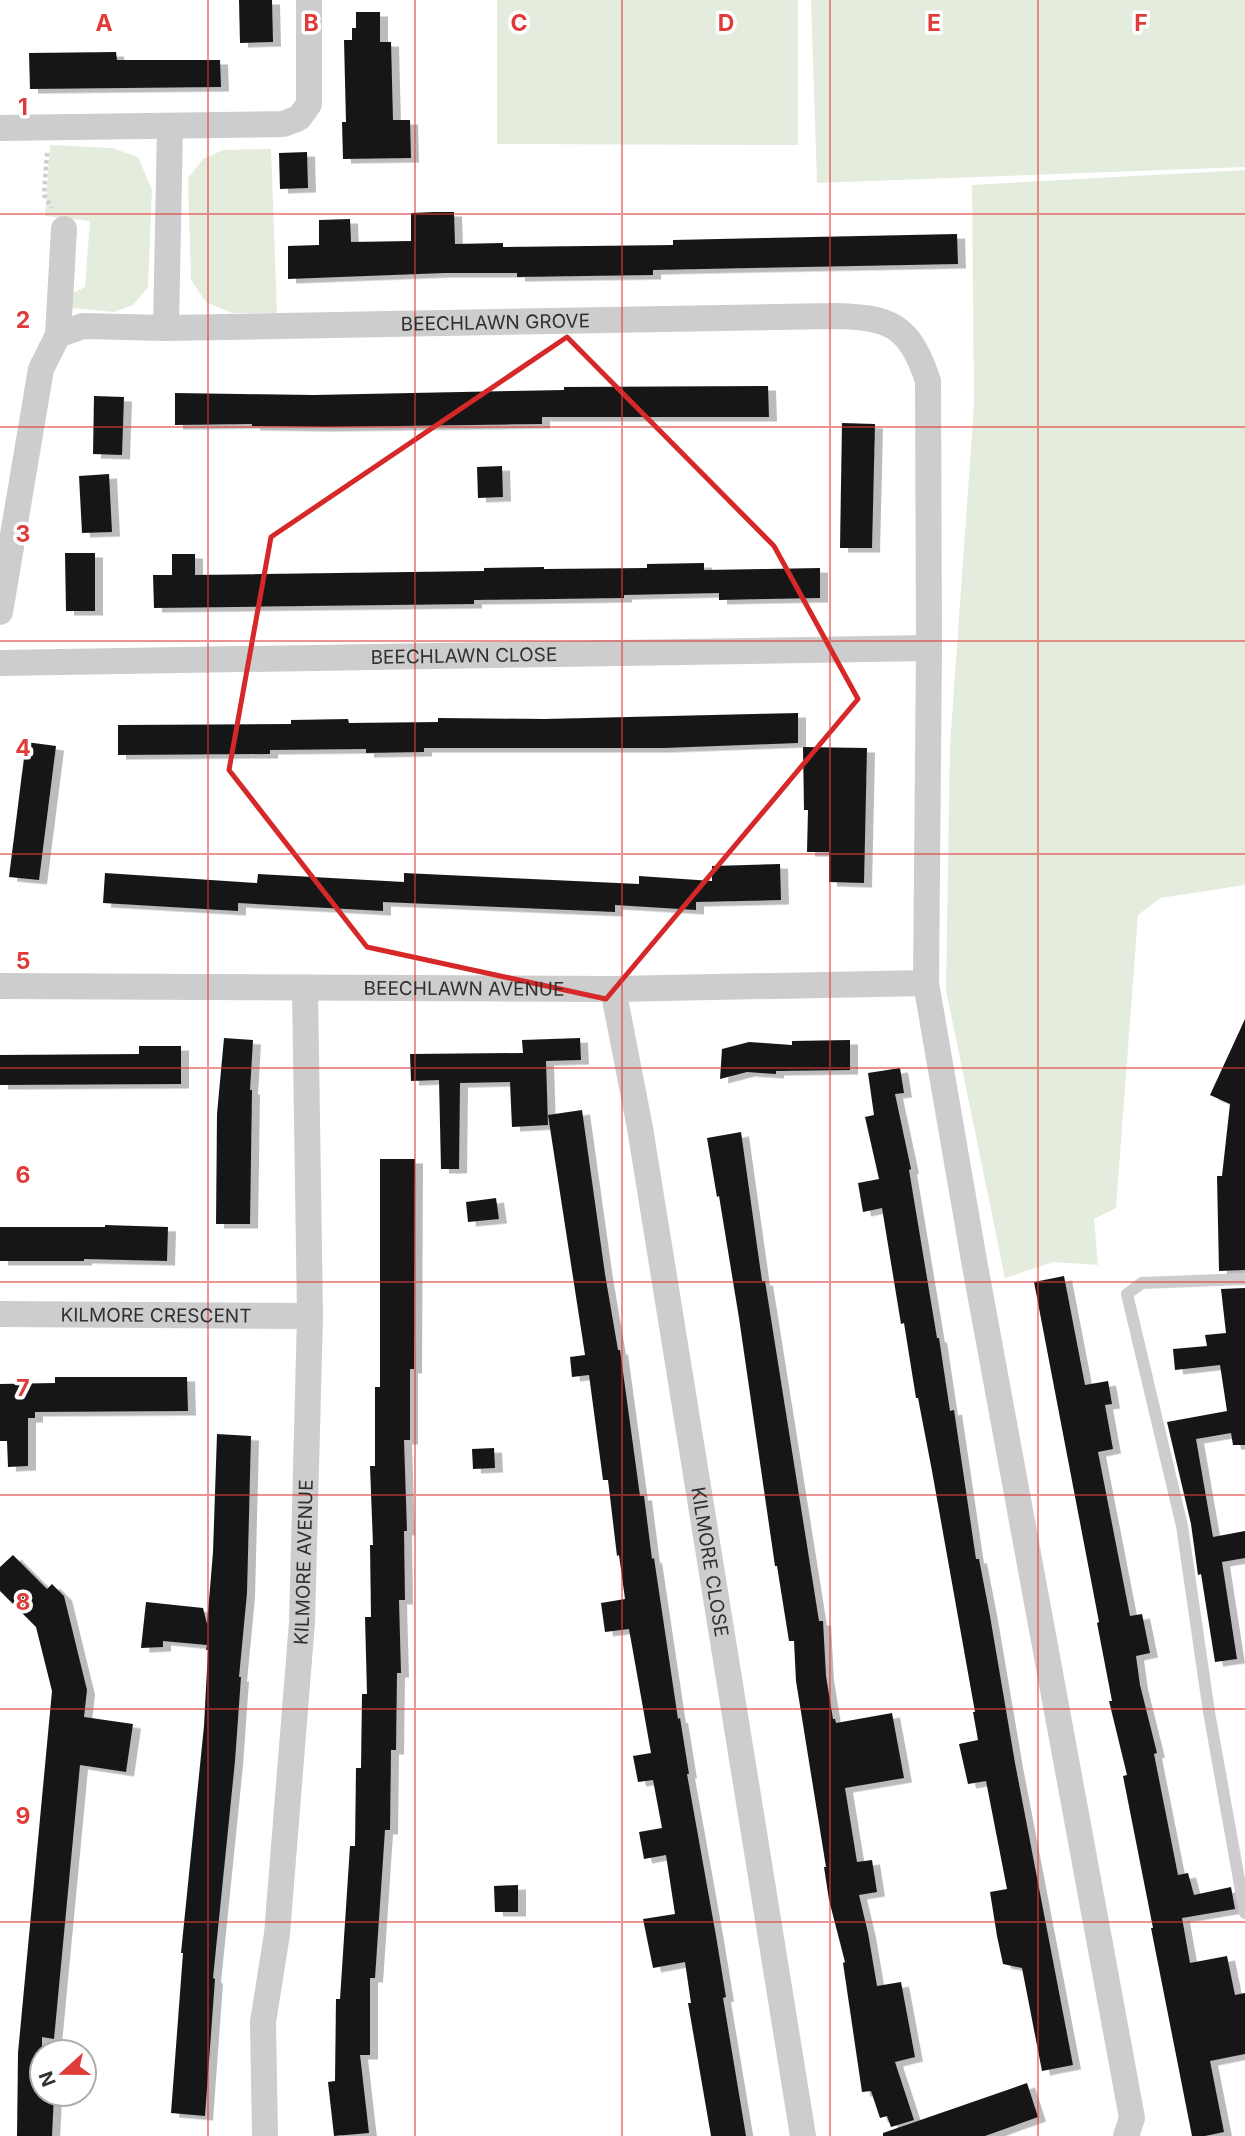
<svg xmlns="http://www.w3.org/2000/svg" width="1245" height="2136" font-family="Inter,sans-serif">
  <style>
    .green { fill: #e4ecde }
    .building { fill: #171717; filter: url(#shadow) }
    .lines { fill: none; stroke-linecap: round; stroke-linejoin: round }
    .path { stroke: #cdcdcd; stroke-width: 4.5; stroke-dasharray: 3.5 3.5; stroke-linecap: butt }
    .service { stroke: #cdcdcd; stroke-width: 12 }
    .minor { stroke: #cdcdcd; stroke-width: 26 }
    .marked { fill: none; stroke: #d62828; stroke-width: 5; stroke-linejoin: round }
    .grid { fill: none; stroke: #df3c39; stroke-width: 2; stroke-opacity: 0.55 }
    .labels { text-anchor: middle; stroke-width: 7; stroke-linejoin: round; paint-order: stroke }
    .street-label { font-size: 19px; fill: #303030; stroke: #fff }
    .grid-label { font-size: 23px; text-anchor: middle; font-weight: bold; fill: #df3c39; stroke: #fff; stroke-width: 7; stroke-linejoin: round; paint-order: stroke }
  </style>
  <defs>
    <filter id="shadow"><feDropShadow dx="8" dy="4.5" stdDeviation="0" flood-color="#0004"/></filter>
  </defs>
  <rect width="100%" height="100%" fill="#fff"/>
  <g class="green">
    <path d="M497,0H798V145L497,144Z"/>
    <path d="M811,0H1245V167L817,183Z"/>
    <path d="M50,145L112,148L138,157L152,190L148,287L133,305L114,312L72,308L71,294L85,287L90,221L45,216Z"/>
    <path d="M271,149L277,313H232L206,302L191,280L188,178L203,159L223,150Z"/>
    <path d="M1245,170V885L1160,898L1138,915L1116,1208L1094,1219L1098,1265L1053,1262L1005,1278L946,990L950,745L974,406L972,185Z"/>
  </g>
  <g class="building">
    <path d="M239,0H272L273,42L240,43Z"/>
    <path d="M356,12H380V42H391L393,120H410L411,158L343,159L342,122H346L344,40H352V28H356Z"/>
    <path d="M116,52L117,60H220L221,87L30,89L29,53Z"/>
    <path d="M307,152L308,188L280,189L279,153Z"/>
    <path d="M434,212H454L455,244L503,243V247L673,245V240L957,234L958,264L653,270V275L517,277V273H445L288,279V246L319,245V220L350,219L351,242L411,241V213Z"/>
    <path d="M768,386L769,417H542V424L325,427L252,426V424L175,425V393L314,395L564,390V387Z"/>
    <path d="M94,396L124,397L122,455L93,454Z"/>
    <path d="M842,423L875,424L872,548H840Z"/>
    <path d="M502,466L503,497L478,498L477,467Z"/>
    <path d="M109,474L112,532L82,533L79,476Z"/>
    <path d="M65,553H95V611H66Z"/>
    <path d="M172,554H195V575L484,571V568L544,567V569L647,568V564L704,563V570L820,568V598L719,600V593L624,595V598L474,600V604L154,608L153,575H172Z"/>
    <path d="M798,713V743L664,748H424V752L366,753V749L270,750V754L118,755V725L291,724V720L348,719L349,723L438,722V718L545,719Z"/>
    <path d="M26,742L56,746L39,880L9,877Z"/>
    <path d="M803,747L867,748L864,883L829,882V852H807L808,810H804Z"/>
    <path d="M780,864L781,900L696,902V910L615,905V912L383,902V911L238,903V911L103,903L105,873L257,883L258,874L404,882V873L639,884V876L712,881V866Z"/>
    <path d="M1245,1019V1270L1219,1271L1217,1176H1222L1230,1104L1210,1095Z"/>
    <path d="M224,1038L253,1040L250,1090H252L250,1224H216L217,1114Z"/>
    <path d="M580,1038L581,1060L546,1061L548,1125L512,1127L510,1082L460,1083L459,1169H441L439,1080L411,1081L410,1054L523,1053L522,1040Z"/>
    <path d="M850,1040V1070L776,1071V1074L747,1072L720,1079L722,1049L749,1042L792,1045V1041Z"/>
    <path d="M139,1046H181V1084L0,1085V1055L139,1054Z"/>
    <path d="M900,1068L904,1093L895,1094L911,1169L909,1170L937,1338H939L950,1411L954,1410L976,1559H979L990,1616L1015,1763L1073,2065L1042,2071L1022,1968L1003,1964L997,1936L990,1892L1007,1889L986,1781L968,1784L959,1744L978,1740L973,1712H975L932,1471L918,1398H916L904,1323L901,1324L882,1208L863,1212L858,1183L879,1179L865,1117L874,1115L868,1073Z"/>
    <path d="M582,1110L605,1274L618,1350H620L640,1496H644L652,1559L654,1558L678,1719L680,1718L689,1774H687L716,1936L726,1997L723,1998L746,2136H711L688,2003H691L685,1962L653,1968L643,1919L675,1914L666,1855L644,1859L639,1832L662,1828L653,1780L638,1782L633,1756L651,1753L629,1629L605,1632L601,1603L625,1599L619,1555L617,1556L608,1480H603L589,1375L572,1377L570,1357L585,1355L548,1115Z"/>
    <path d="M741,1132L762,1281H765L819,1621H823L826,1676L833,1719H835L836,1723L892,1713L904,1778L845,1788L857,1862L872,1860L877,1892L859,1895L868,1933L877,1986L901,1982L915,2057L895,2062L914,2120L891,2127L887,2116L880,2118L871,2091L862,2092L843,1963L845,1962L829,1900L824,1867H826L796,1681L794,1641H789L777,1566H775L739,1318L719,1196L717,1197L707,1138Z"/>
    <path d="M380,1159H415L414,1369H410V1440H404L407,1531H404L405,1600H399L401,1673H397L396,1750H391L390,1830H385L375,1978H370V2055H360L369,2133L334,2136L328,2082L335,2081L336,1999H340L350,1846H355L356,1768H361L362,1694H367L365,1617H371L370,1545H373L370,1466H375V1387H380Z"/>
    <path d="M496,1198L499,1219L468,1222L466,1202Z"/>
    <path d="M105,1225L168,1227L167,1261L84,1259V1261H0V1227H105Z"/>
    <path d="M1064,1276L1085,1385L1108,1381L1112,1404L1105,1405L1113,1449L1098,1452L1130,1616L1142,1614L1150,1653L1136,1656L1140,1685L1157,1753L1154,1754L1178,1875L1188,1873L1194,1895L1231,1887L1235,1909L1182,1918L1190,1963L1227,1956L1235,1995L1245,1993V2054L1210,2061L1224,2132L1205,2136H1192L1151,1928H1153L1123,1776L1127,1775L1109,1701H1112L1097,1623L1099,1622L1034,1282Z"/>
    <path d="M1245,1288V1445H1233L1231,1433L1196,1439L1213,1537L1245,1531V1558L1222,1562L1237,1659L1215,1662L1201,1574L1198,1575L1191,1524L1167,1422L1227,1411L1220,1365L1175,1370L1173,1349L1207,1346L1205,1335L1226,1333L1221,1289Z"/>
    <path d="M55,1377H187L188,1411L35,1412V1418H28V1466L8,1467L7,1441H0V1384L55,1383Z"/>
    <path d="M217,1434L251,1436L247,1593L239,1677H241L235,1761L213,1978L215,1979L205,2116L171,2113L183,1953H181L204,1726L208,1650H206L207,1645L163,1641V1647L141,1648L146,1602L203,1608L207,1624L213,1552Z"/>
    <path d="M494,1448L495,1468L473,1469L472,1449Z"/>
    <path d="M13,1555L47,1589L52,1584L64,1596L87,1690L84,1717L133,1724L126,1772L80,1765L54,2039L42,2037V2094H54L52,2136H17L18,2053L52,1691L36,1627L0,1591V1567Z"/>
    <path d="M518,1885V1912H495L494,1886Z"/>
    <path d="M1027,2083L1038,2117L985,2136H883V2133Z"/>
  </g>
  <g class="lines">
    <path class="path" d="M47,153L44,195L52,208"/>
    <path class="service" d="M1245,1279L1142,1283L1127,1294L1182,1526L1209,1712L1245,1913"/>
    <g class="minor">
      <path d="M0,128L283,124L299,118L309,104V0"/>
      <path d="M166,328L170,127"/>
      <path id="s1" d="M58,335L83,326L166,328L833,316C890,317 909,324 928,381L929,648L926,983L975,1266L1132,2118L1126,2136"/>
      <path d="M0,612L41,369L58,335L64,229"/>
      <path id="s2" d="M0,663L929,648"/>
      <path id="s3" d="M0,986L613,989L926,983"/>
      <path id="s4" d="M613,989L640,1128L803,2136"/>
      <path id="s5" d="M0,1314L310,1316"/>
      <path id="s6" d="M265,2136L263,2022L277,1934L302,1622L310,1316L305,988"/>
    </g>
  </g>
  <path class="marked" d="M567,337L774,546L858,699L606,999L367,947L229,770L271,537Z"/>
  <path class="grid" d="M208,0V2136M415,0V2136M622,0V2136M830,0V2136M1038,0V2136M0,214H1245M0,427H1245M0,641H1245M0,854H1245M0,1068H1245M0,1282H1245M0,1495H1245M0,1709H1245M0,1922H1245"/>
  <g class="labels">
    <g class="street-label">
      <text dy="7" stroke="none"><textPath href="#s1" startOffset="439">BEECHLAWN GROVE</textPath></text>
      <text dy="7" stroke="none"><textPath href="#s2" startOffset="464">BEECHLAWN CLOSE</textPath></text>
      <text dy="7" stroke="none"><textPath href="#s3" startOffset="464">BEECHLAWN AVENUE</textPath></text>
      <text dy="7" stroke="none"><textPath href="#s5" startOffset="156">KILMORE CRESCENT</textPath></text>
      <text dy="7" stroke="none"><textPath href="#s4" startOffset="581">KILMORE CLOSE</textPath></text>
      <text dy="7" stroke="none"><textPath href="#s6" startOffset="576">KILMORE AVENUE</textPath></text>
    </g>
  </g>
  <g class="grid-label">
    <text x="104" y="31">A</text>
    <text x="311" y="31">B</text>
    <text x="519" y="31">C</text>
    <text x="726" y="31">D</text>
    <text x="934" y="31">E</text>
    <text x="1141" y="31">F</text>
    <text x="23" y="115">1</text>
    <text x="23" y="328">2</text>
    <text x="23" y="542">3</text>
    <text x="23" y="756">4</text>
    <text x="23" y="969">5</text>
    <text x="23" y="1183">6</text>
    <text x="23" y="1396">7</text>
    <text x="23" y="1610">8</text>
    <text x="23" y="1824">9</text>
  </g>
  <g transform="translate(63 2073) rotate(249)"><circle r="33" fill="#ffffff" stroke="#acacac" stroke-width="2"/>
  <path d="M0-5L12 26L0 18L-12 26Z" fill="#df3c39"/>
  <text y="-10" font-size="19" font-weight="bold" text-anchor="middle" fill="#303030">N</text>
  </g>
</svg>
